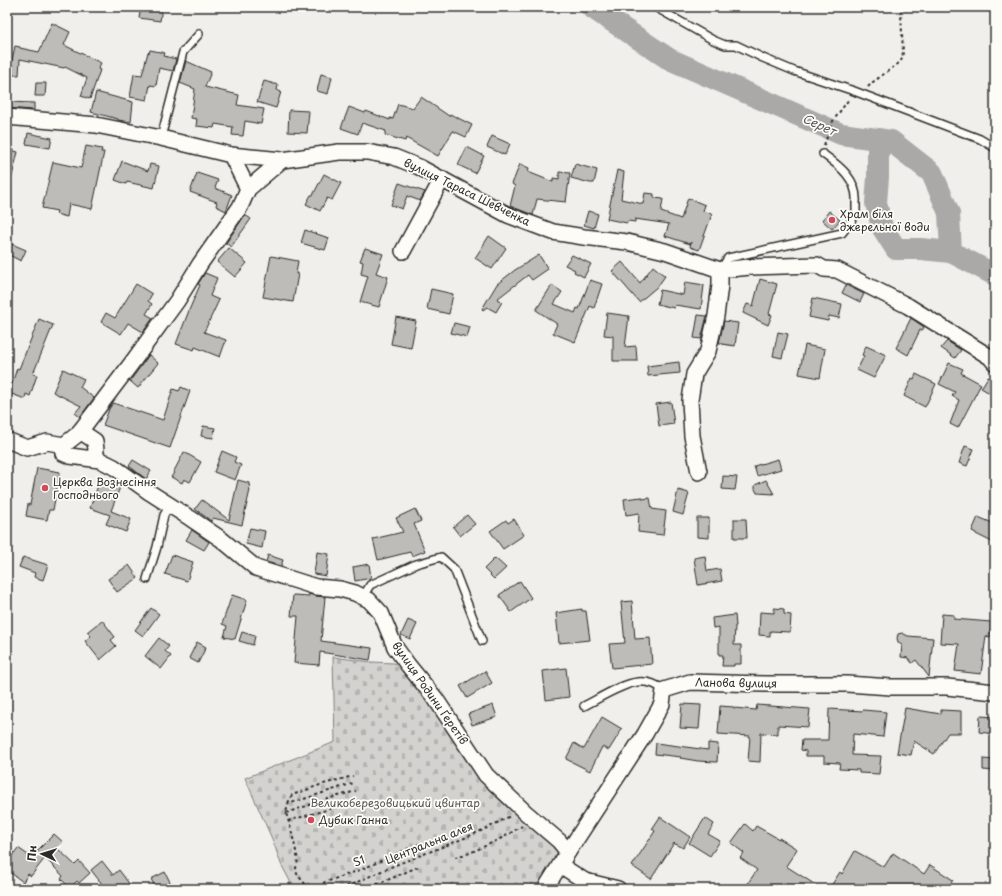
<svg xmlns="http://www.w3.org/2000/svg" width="1002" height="896" font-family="'Playpen Sans',sans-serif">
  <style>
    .cemetery { fill: url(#cemetery-stones); stroke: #7f7e7d }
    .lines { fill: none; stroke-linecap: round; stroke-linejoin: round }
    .river { stroke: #aaa9a7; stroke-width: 22 }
    .building { fill: #bdbcb8; stroke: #2b2b2b }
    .service-casing { stroke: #2b2b2b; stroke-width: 10 }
    .minor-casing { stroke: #2b2b2b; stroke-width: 18 }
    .path { stroke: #2b2b2b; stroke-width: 2; stroke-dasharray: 3 3; stroke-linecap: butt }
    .service { stroke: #fdfcf7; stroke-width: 7 }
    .minor { stroke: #fdfcf7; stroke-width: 15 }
    .poi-dot { fill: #d1495b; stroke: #fdfcf7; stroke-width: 1.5 }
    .labels { text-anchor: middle; stroke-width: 3.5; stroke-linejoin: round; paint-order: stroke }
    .street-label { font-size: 11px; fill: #2b2b2b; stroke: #fdfcf7 }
    .poi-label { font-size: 11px; fill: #2b2b2b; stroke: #fdfcf7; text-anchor: start }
    .park-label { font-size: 11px; fill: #555554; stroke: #fdfcf7 }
    .water-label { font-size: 12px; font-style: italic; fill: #575756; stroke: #fdfcf7 }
  </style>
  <defs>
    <pattern id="cemetery-stones" width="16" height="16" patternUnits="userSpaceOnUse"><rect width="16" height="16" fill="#d3d2cf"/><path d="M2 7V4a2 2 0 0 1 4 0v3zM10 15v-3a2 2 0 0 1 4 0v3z" fill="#b5b4b2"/></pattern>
  </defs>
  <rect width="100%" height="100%" fill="#f0efeb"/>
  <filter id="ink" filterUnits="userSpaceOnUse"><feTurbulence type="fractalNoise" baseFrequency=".025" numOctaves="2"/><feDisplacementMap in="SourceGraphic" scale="8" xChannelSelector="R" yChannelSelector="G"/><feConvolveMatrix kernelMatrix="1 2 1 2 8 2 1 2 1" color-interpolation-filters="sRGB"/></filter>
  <g filter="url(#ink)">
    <path class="cemetery" d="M333,657L371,662L394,663L403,667L559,852L557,860L537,889H290V881L281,864L273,841L245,778L335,742Z"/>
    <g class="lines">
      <g class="river">
        <path d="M591,7L669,59L841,134L891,141L932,173L949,213L951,252L995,275"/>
        <path d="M878,139V177L876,203L882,227L896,249H921L951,252"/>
      </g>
    </g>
    <g class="building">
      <path d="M141,7H162L160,21L139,18Z"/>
      <path d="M52,23L70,32L64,45L101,63L98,69L100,70L90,99L81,96L87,78L65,67L64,68L20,59L19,75H9L15,46L20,47V48L39,52Z"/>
      <path d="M150,50L165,53L164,56L176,59L173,71L159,68L156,86L150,85L147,100L130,97L134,74L142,75L148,52L149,53Z"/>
      <path d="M186,61L211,72L205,87L239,95L237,105L264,109L261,124L245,121L243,136L232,135L233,127L215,124L214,128L196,126L197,119L191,118L195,89L180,83Z"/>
      <path d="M321,74L332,77L328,94L317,91Z"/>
      <path d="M264,81L278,85L277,90L281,92L276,108L257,102Z"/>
      <path d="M36,83H46L45,96H35Z"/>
      <path d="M96,92L133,102L131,122L118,120V119L91,112Z"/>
      <path d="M421,97L449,116L450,114L472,125L466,137L453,131L438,156L406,138L405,141L385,135L386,131L362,123L358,134L341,128L349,107L365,113L366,111L390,120V118L393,119L398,104L413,108Z"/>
      <path d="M7,102L34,103V110L7,108Z"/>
      <path d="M289,110L309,111L307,133L288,132Z"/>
      <path d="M28,133L52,138L50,148L26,144Z"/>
      <path d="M492,136L510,144L505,155L487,147Z"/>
      <path d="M86,146L102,149L101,152H104L92,209L69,204L67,217L56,214L57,211L42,208L53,162L81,168Z"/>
      <path d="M467,147L484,156L475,173L458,165Z"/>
      <path d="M7,149L18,152L11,180L7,179Z"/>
      <path d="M122,161L148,171L150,164L159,166L154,188L127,182L126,184L115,180Z"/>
      <path d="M520,164L529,168L528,172L553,182V178L559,179V172L570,173L566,202L537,199L533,215L510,206L515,186L512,184Z"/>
      <path d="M575,164L597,170L594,183H590L571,178Z"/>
      <path d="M617,170L624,172L621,199L643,204L645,193L654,194V198L663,199L661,212L681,219L688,198L705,205L703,211L712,214L699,250L690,247L691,242L690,244L665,236L669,224L635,219V222L628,221L627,223L607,219Z"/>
      <path d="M197,173L218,180L215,188L232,195L226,211L216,206L217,202L190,192Z"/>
      <path d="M324,174L341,183L332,200L327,198L320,211L306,204L311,195H313Z"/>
      <path d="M399,183L425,192L420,201L407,196L402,209L391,205Z"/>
      <path d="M588,211L598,214L594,228L584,225Z"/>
      <path d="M829,211L840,220L832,229L822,220Z"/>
      <path d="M245,215L251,219L231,247L226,243Z"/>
      <path d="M305,230L329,238L325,250L301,243Z"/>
      <path d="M489,236L506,248L492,269L475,258Z"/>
      <path d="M7,242L26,250L21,261L7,254Z"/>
      <path d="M229,248L247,263L235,277L217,262Z"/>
      <path d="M365,248L383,254L376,273L388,277L379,307L360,302L368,276L361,274L363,262L360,261Z"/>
      <path d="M539,255L548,269L532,280L528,275L497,299L502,302L496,312L487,307L483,310L482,309L497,284L515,270Z"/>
      <path d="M572,255L591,264L584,277L574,272L575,270L565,265Z"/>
      <path d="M271,256L298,261L296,274H298L293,302L263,297Z"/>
      <path d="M622,262L640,283L653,266L665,276L658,286L639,302L612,271Z"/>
      <path d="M205,273L217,278L210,296L219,300L204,332L226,340L220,357L195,347L194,350L176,344L190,308L200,285L198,284Z"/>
      <path d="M760,279L777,284L769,314L772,315L768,325L743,313L747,304L753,306Z"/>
      <path d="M590,280L602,284L594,308L590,306L575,342L553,333L557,324L536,310L552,285L562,292L554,304L575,313L577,308L579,309Z"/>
      <path d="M685,282L704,285L701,309L675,305L674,308L657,304L660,290L683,295Z"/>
      <path d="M136,284L152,294L148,301L152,304L146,314L153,318L143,332L128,323L121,334L101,322L106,313L115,318Z"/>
      <path d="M846,285L864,294L860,302L842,293Z"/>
      <path d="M431,289L453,294L449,314L427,309Z"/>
      <path d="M813,298L842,304L839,318L829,316L828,321L809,317Z"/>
      <path d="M607,313L629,316L625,347L636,346L637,361H613V336L604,335Z"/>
      <path d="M698,315L707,316L701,339L694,338Z"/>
      <path d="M396,317L416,321L411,348L391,344Z"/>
      <path d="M911,318L924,327L922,331L920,330L908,355L896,348Z"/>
      <path d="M39,319L53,325L33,374L37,375L30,396L26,394L25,399L9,393L17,368L19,369Z"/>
      <path d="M724,321L738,323L735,346L722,344V343H719Z"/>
      <path d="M454,323L470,327L467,337L451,333Z"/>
      <path d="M778,332L788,334L782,358L773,356Z"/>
      <path d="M947,341L961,350L955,358L941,348Z"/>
      <path d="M805,345L825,349L820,378L799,374Z"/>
      <path d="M866,346L886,355L874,378L857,370L864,356L862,355Z"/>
      <path d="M149,355L158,363L138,388L130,381Z"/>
      <path d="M679,362L680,373L648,376L647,366Z"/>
      <path d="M949,363L963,369L961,373L981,384L958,428L950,424L959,400L952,396L955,392L939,384Z"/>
      <path d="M63,369L84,379L80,387L94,398L80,417L75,413L81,406L53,392Z"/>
      <path d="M916,374L936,384L925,407L904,396L912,378L914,379Z"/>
      <path d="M988,377L995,382V396L981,388Z"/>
      <path d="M181,387L190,391L170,448L103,425L109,409L113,403L163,420L173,389L179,391Z"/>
      <path d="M671,402L674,424L659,426L656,404Z"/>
      <path d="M203,426L215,428L213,438L201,436Z"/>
      <path d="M965,446L974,449L967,466L959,463Z"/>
      <path d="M222,451L236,457L234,462L241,465L235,480L214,472Z"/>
      <path d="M184,452L201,462L190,482L184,479L182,483L171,477L174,473H173Z"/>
      <path d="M778,459L781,469L757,476L754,466Z"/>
      <path d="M133,460L151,471L146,479L129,466Z"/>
      <path d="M37,468L60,472L53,510H49L47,520L26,516L28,504L30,505Z"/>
      <path d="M723,476L737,477L735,490L722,489Z"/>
      <path d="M100,480L120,487L111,511L131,519L126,532L106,524L110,515L90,508Z"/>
      <path d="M238,480L249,483V486H250L249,490H250L242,525L213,518L211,521L195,509L202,500L229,520Z"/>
      <path d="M766,480L774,494L757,493L755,489V485Z"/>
      <path d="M678,490L689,493L683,515L673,512Z"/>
      <path d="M642,497V499L650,498L652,509L666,511L663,535L638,532L639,513L626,515L624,499Z"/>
      <path d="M415,509L421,521L414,524L425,551L412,556L410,552L378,560L373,539L403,532L396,518Z"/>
      <path d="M467,515L475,524L460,536L453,527Z"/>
      <path d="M978,517L995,524V540H993L992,542L976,534V533L972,531Z"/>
      <path d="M697,518H709V538L697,537Z"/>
      <path d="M514,519L524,535L503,549L490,531L506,520L508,523Z"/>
      <path d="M734,519H746L747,538H734Z"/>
      <path d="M250,528L265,531L262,548L246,544Z"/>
      <path d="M192,530L209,542L204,550L186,540Z"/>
      <path d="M317,552L329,554L326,576L314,574Z"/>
      <path d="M172,555L193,562L187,581L165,574Z"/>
      <path d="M268,555L283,560L281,566L266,562Z"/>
      <path d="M705,556L707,571L720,569L722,581L698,585L694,558Z"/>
      <path d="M23,557L48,565L43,580L34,577L35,573L19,567Z"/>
      <path d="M495,558L506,568L494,579L484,569Z"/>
      <path d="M369,564L371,578L355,581L353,567Z"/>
      <path d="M129,565L138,578L117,592L108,579Z"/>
      <path d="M520,581L531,598L511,612L499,595Z"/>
      <path d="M309,594L315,596L325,597L321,641L372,648L370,660L320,652L319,665L294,663L298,616H291L293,595L309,596Z"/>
      <path d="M232,595L247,600L235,639L224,637L227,626L222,624Z"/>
      <path d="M632,601L635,639L650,638L652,664L612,668L609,644L625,643L621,602Z"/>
      <path d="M151,608L159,614L143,636L135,630Z"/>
      <path d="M774,608L784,609V614L791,615L790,632L770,631V636L759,635L760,612L774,613Z"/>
      <path d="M582,609V611H586L590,640L559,643L556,613Z"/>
      <path d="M942,614L954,615V619L991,622L990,637L986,636L981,674L955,671L959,644L940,643Z"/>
      <path d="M735,615L736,626H735L734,645H741V664H734V666H722L723,655H719V627L713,628L712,618Z"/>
      <path d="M102,620L115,637L111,640L116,646L100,660L85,641L91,636L87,632Z"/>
      <path d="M408,620L417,624L410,639L401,635Z"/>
      <path d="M242,632L255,636L253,645L239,641Z"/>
      <path d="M902,633L908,636L933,638L929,677L916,660L912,663L908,658L901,657L902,644L898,642L897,638L898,634Z"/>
      <path d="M159,638L169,646L165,651L171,656L161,669L145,656Z"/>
      <path d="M197,642L206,647L198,663L189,658Z"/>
      <path d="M566,668L569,697L546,700L543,671Z"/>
      <path d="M485,671L492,683L467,698L460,686Z"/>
      <path d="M682,704L701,705L699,729L680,728Z"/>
      <path d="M493,705L497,717L472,725L468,714Z"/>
      <path d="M757,705L810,709L808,727L778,725V734L761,733L760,762L748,761L750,736L718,734L720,706L734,707V708L756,710Z"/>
      <path d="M905,708L941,714V710L961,711V733H948L934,754L914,741L911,755L897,753Z"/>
      <path d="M829,709L863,711V710L886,712L883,737L853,734L852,755L881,756L879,774L859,773V770L839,769L840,763L824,762V756H806V751L801,750L802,740H828Z"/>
      <path d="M980,716L995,717V734L979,732Z"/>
      <path d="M602,717L622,729L609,750L602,747L590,771L566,759L574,743L584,749Z"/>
      <path d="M656,743L708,750V743L718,744L717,762L698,761L680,758L681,757L655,754Z"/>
      <path d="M983,759L995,760V771L983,770Z"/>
      <path d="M660,817L690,837L683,848L676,844V845L674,843L651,879L632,866L655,831L652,829Z"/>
      <path d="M705,818L714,824L708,834L720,841L710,856L689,843Z"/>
      <path d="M745,824L753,831L756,826L779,839V838L797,849L786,866L822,889H758L748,883L757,870L740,858L744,853L731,843Z"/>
      <path d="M54,834L63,842L57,848L75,865L79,861L90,873L79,883L77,881L70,888L61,879L63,876L45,858L31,876L28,874L23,882L7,870V862L18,848L31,857Z"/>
      <path d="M855,851L884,867L893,853L924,874L930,865L953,880L947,889H829L840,872L842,874Z"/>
      <path d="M102,861L113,875L119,870L133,889H106L91,870Z"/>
      <path d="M165,872L171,884L162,889H156L151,879Z"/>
    </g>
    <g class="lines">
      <g class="service-casing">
        <g id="service">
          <path d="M655,7L713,40L725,45H736L763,58L794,71L854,91L980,139L995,148"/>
          <path d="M161,138L165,122L183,52L199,34"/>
          <path d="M721,269L728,258L842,233C847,227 853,220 856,212C856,209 856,206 856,203C858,180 840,166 823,154"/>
          <path d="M147,579L157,547L164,515L170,505"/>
          <path d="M363,597L370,585L416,564L441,557L454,569L482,641"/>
          <path d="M584,706C598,699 623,683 638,682C647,681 656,684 664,690"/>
        </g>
      </g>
      <g class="minor-casing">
        <g id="minor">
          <path d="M7,117L96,125L161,138L231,155L282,160L339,152H367L394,157L419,167L508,215L553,232L584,237L627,242L665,251L720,270L750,267L817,265L824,269L837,270L908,306L990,357L995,363"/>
          <path d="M231,155L248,189"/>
          <path d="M403,251L442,179"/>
          <path d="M80,431L95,441L96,450L94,459"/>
          <path d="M7,440L27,448L47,442L64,445"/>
          <path d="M64,445L63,453L70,456L100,460L114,467L149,492L190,518L221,539L256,568L316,587L340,589L355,593L369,600L381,613L395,647L408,665L435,698L486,775L525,812L559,841L568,852"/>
          <path d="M64,445L78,434L131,364L177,301L200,264L240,207L248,189L282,160"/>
          <path d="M699,472L692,436L690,400L694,374L708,351L716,316L720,285V270"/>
          <path d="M560,865L585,881L618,889"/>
          <path d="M545,889L568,852L645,734L662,704L664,690L690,682L764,684H847L891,687H947L995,692"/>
        </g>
      </g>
      <g class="path">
        <path d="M868,87L873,82L899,63L902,59L903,52L901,14L902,7"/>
        <path d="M824,145L833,121L849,99"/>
        <path d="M288,803L292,795L320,785L353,776"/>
        <path d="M286,813L324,800L356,791"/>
        <path d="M288,821L357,801"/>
        <path d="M455,857L470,853L502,838L522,826"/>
        <path d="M323,883L360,870L421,843"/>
        <path d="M371,887L420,866"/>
        <path d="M309,889L297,874L296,868L298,860L291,829L286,813L288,804L354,783"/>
        <path d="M341,889C363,880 384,869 406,861C441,847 477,835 510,816"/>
      </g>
      <use href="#service" class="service"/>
      <use href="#minor" class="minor"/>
    </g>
  </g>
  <g class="poi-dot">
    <circle cx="832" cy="220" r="4"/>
    <circle cx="45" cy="488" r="4"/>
    <circle cx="311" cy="820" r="4"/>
  </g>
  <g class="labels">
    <g class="street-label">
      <text transform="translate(467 192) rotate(26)" y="4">вулиця Тараса Шевченка</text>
      <text transform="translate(736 683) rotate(1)" y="4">Ланова вулиця</text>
      <text transform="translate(430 693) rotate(55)" y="4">вулиця Родини Ґеретів</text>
      <text transform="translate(429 843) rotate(-22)" y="4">Центральна алея</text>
      <text transform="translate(359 861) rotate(-22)" y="4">S1</text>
    </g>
    <g class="poi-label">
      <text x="840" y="218">Храм біля<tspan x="840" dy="13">джерельної води</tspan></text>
      <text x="53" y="486">Церква Вознесіння<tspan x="53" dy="13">Господнього</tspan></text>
      <text x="319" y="824">Дубик Ганна</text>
    </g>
    <g class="park-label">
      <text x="395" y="807">Великоберезовицький цвинтар</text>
    </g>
    <g class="water-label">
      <text transform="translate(819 125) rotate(24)" y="4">Серет</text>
    </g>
  </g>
  <rect width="1002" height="896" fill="none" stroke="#fdfcf7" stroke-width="24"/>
  <rect x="12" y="12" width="978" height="872" fill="none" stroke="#2b2b2b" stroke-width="1.5" filter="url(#ink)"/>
  <g transform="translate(42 854) rotate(274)" stroke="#fdfcf7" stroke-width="3" paint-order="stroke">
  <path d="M0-3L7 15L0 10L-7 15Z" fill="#2b2b2b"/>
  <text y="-6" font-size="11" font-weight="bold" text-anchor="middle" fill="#2b2b2b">Пн</text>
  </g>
</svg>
